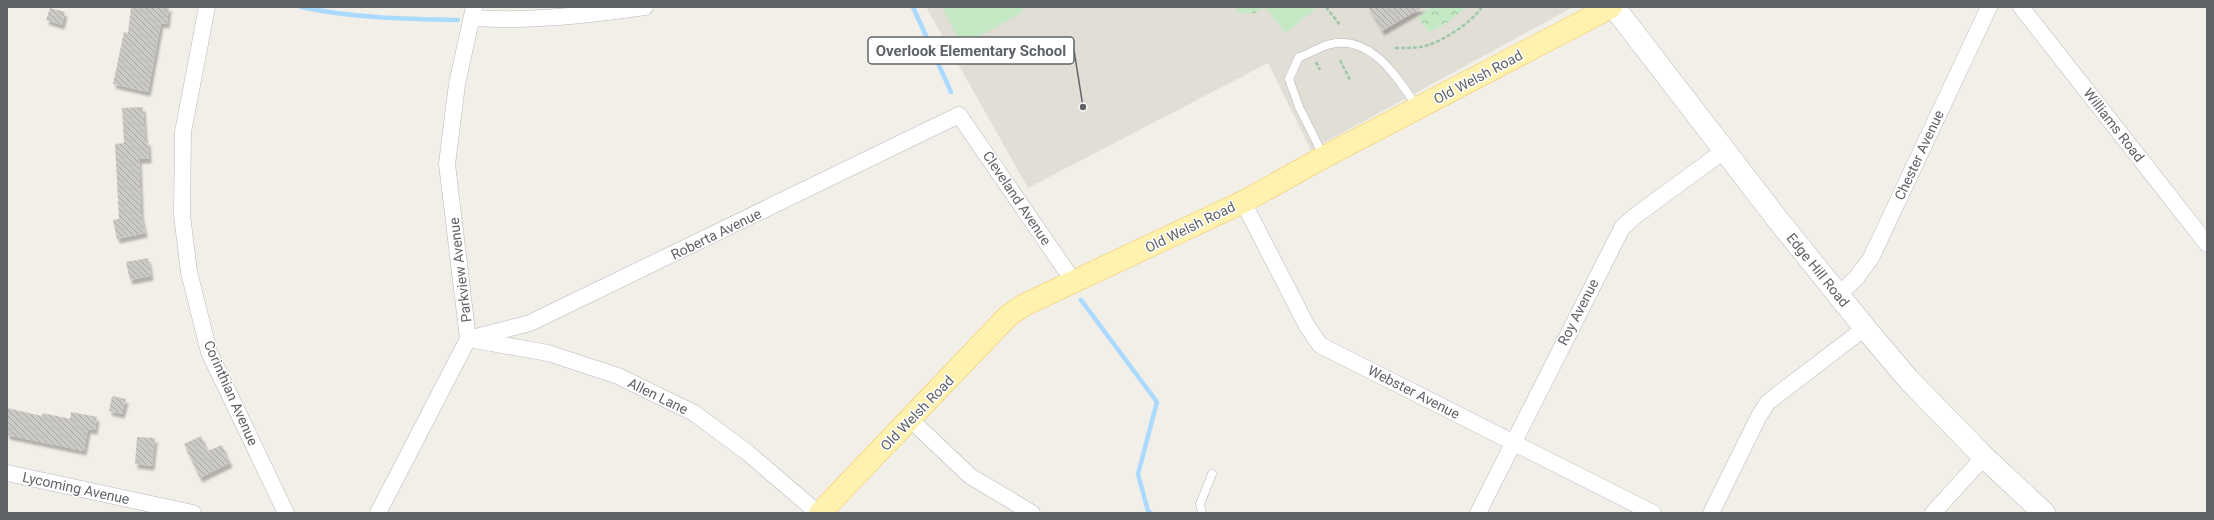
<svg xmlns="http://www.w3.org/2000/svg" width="2214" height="520" font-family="Roboto,sans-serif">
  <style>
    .education { fill: #e1ded6 }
    .park { fill: url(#park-crowns) }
    .pitch { fill: #c5e8c5 }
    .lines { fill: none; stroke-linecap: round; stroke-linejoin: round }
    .stream { stroke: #aadaff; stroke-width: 4.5 }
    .building { fill: url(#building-back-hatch); filter: url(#shadow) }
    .lane-casing { stroke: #b5b8bc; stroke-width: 9 }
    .street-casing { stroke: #b5b8bc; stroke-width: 17 }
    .secondary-casing { stroke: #b6babf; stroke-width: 23 }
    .primary-casing { stroke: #f2c960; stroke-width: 23 }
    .path { stroke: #9cc7a9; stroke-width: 2.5; stroke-dasharray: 4 2; stroke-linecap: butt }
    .lane { stroke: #fff; stroke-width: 8 }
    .street { stroke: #fff; stroke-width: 16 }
    .secondary { stroke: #fff; stroke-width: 22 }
    .primary { stroke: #fff2af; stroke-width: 22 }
    .labels { text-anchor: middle; stroke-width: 3; stroke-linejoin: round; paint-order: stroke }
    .street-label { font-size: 14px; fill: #5f6368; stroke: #fff }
    .leader { fill: none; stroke: #5f6368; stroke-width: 1.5 }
    .callout-dot { fill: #5f6368; stroke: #fff; stroke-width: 1.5 }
    .callout { fill: #fff; stroke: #5f6368; stroke-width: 1.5 }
    .callout-label { font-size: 15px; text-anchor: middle; font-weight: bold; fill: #5f6368 }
  </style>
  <defs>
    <pattern id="park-crowns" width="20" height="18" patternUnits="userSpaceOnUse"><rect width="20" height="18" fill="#c5e8c5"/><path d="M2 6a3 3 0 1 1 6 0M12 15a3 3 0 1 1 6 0" fill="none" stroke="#a3c0a4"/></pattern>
    <pattern id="building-back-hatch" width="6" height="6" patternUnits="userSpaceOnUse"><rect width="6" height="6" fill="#cccac5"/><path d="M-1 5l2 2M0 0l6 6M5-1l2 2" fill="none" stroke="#a9a8a4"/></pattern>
    <filter id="shadow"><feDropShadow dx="2.5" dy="4.5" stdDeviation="1" flood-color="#0004"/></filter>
  </defs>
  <rect width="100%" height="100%" fill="#f1efe8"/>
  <path class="education" d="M926,7H1573L1311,150L1268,63L1028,188Z"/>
  <g class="park">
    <path d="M1235,7H1263L1254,14L1238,12Z"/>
    <path d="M1430,7H1467L1443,26L1429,32L1418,17Z"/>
  </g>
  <g class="pitch">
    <path d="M942,7H1023L1021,13L962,46Z"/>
    <path d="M1265,7H1316L1317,8L1285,33Z"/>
  </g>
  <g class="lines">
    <g class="stream">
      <path d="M301,7C353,18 405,19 458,20"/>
      <path d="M913,7L951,92"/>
      <path d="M1081,300L1157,402L1138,474L1148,511L1151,513"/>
    </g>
  </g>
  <g class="building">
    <path d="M131,7H169L167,24L161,23L148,92L113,84L124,32L128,33Z"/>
    <path d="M1368,7H1423L1382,31Z"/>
    <path d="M50,8L65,12L62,25L46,20Z"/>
    <path d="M143,107L145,141H148L149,159H139L141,214L145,233L117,239L113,220L119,219L115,144L124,143L122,108Z"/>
    <path d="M148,258L151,276L130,280L126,262Z"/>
    <path d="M112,396L126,399L122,414L109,411Z"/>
    <path d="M7,408L42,416L43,413L70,419L71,412L97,417L95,430L88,429L84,451L7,435Z"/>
    <path d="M201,436L208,451L222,445L230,463L200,478L184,444Z"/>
    <path d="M137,437L155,438L152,466L135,464Z"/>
  </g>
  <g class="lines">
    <g class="lane-casing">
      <g id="lane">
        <path d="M1324,157L1299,107L1289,79L1299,57C1309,54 1318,48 1327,45C1371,32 1397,78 1418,108"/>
        <path d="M1202,513L1200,504L1212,474"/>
      </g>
    </g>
    <g class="street-casing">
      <g id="street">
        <path d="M207,7L183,132L182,215L189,272L209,352L286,513"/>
        <path d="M2021,7L2207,244"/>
        <path d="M472,18C530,22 587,15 645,7"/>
        <path d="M1243,202L1307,326L1320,345L1653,513"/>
        <path d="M1838,296L1857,277L1871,258L1989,7"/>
        <path d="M468,339L530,323L959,115L1074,282"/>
        <path d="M474,340L548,353L618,376L694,413L748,453L818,513"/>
        <path d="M911,420L970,476L1032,513"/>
        <path d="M7,473L193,513"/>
        <path d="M378,513L468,339L447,164L457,84L474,7"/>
        <path d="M1478,513L1622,228L1635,216L1725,150"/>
        <path d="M1711,513L1759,416L1768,402L1865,328"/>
        <path d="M1933,513L1984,457"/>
      </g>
    </g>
    <g class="secondary-casing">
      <path id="secondary" d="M1614,7L1778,220L1865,328L1909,380L1984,457L2044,513"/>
    </g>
    <g class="primary-casing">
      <path id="primary" d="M820,513L1008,316L1024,305L1243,202L1324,157L1611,7"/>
    </g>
    <g class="path">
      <path d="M1326,7L1340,25"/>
      <path d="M1395,48C1404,48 1412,48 1420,47C1440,44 1471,23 1482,7"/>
      <path d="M1340,60L1350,80"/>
      <path d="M1316,62L1320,70"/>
    </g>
    <use href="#lane" class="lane"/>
    <use href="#street" class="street"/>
    <use href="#secondary" class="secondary"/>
    <use href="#primary" class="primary"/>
  </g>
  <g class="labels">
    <g class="street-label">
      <text transform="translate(1478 77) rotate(-28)" y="5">Old Welsh Road</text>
      <text transform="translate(2114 125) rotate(52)" y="5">Williams Road</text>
      <text transform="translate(1919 155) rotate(-65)" y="5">Chester Avenue</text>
      <text transform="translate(1017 198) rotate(56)" y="5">Cleveland Avenue</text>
      <text transform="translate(1190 227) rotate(-26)" y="5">Old Welsh Road</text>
      <text transform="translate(716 234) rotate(-26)" y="5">Roberta Avenue</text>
      <text transform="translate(460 270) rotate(-97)" y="5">Parkview Avenue</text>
      <text transform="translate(1818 270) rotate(51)" y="5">Edge Hill Road</text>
      <text transform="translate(1578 312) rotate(-63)" y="5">Roy Avenue</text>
      <text transform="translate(1414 392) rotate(27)" y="5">Webster Avenue</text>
      <text transform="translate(231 393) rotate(66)" y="5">Corinthian Avenue</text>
      <text transform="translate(658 396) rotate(26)" y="5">Allen Lane</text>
      <text transform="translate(917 413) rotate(-46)" y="5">Old Welsh Road</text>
      <text transform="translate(76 488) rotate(12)" y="5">Lycoming Avenue</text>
    </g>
  </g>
  <path class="leader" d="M1083 107L1074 50"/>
  <circle class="callout-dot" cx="1083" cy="107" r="4"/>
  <rect class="callout" x="868" y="37" width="206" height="27" rx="4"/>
  <g class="callout-label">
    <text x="971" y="56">Overlook Elementary School</text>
  </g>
  <rect width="2214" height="520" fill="none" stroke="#5f6368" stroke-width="16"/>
</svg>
